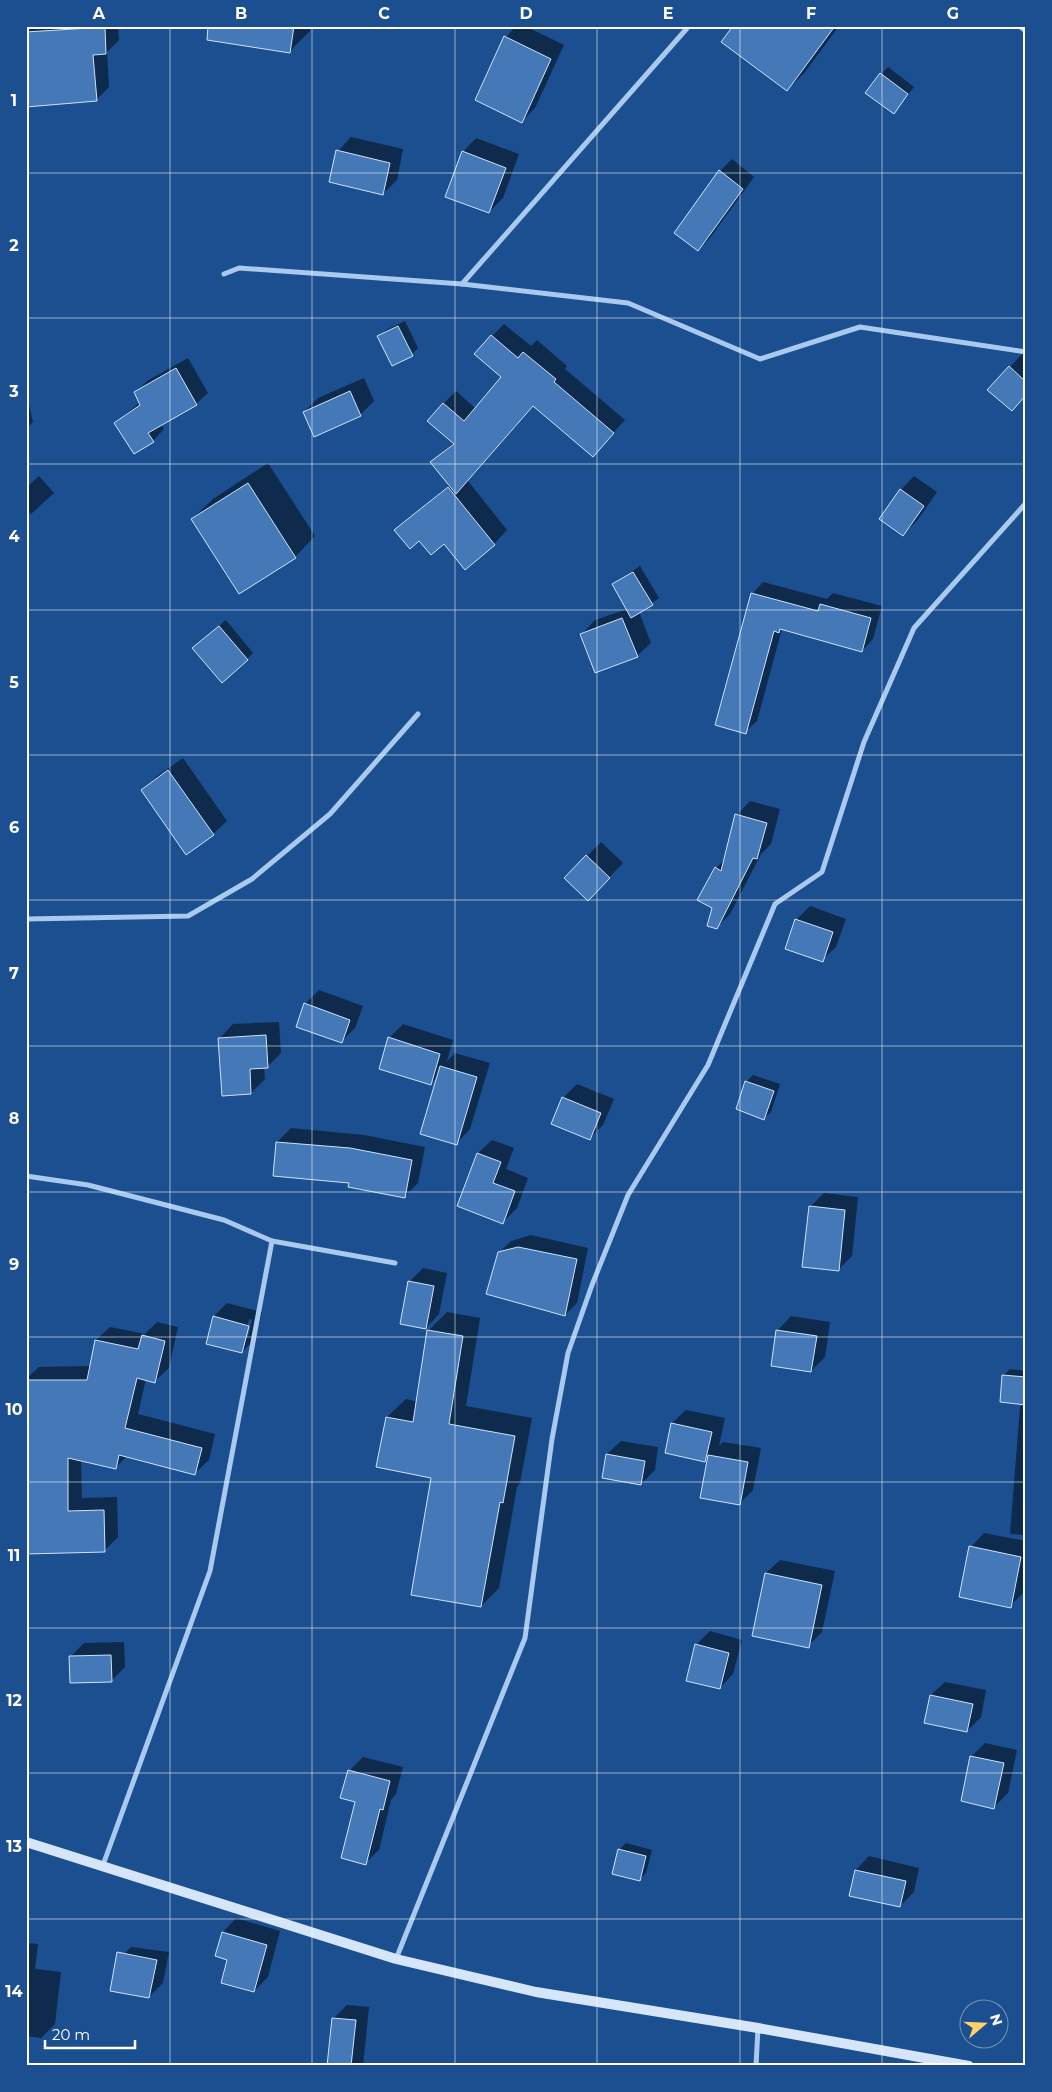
<svg xmlns="http://www.w3.org/2000/svg" width="1052" height="2092" font-family="Montserrat,sans-serif">
  <style>
    .shadow { fill: #0007; fill-rule: evenodd }
    .building { fill: #4478b7; stroke: #cfe3fa }
    .lines { fill: none; stroke-linecap: round; stroke-linejoin: round }
    .street { stroke: #a9c9ee; stroke-width: 5 }
    .secondary { stroke: #d6e6fa; stroke-width: 10 }
    .grid { fill: none; stroke: #fff; stroke-width: 1; stroke-opacity: 0.55 }
    .neatline { fill: none; stroke: #fff; stroke-width: 2 }
    .grid-label { font-size: 16px; text-anchor: middle; font-weight: bold; fill: #fff }
  </style>
  <rect width="100%" height="100%" fill="#1b4f8f"/>
  <g class="shadow">
    <path d="M26,26H118L119,40L107,52L109,87L96,100L26,99Z"/>
    <path d="M215,26H311L310,31L289,52Z"/>
    <path d="M516,26H525L564,45L535,108L521,122L506,37Z"/>
    <path d="M735,26H839L805,72L787,90Z"/>
    <path d="M888,67L914,87L894,112L881,74Z"/>
    <path d="M351,137L403,149L397,180L383,194L338,151Z"/>
    <path d="M476,138L519,154L503,198L489,212L463,152Z"/>
    <path d="M732,159L754,177L710,238L698,250L720,171Z"/>
    <path d="M405,321L418,348L412,354L379,337L386,330Z"/>
    <path d="M504,324L531,346L537,340L567,366L565,369L625,420L593,455L534,405L468,481L507,530L494,544L419,539L396,530L450,484L432,462L454,442L443,404L456,391L476,409L503,377L492,336Z"/>
    <path d="M1023,353L1026,356V396L1012,410L1010,367Z"/>
    <path d="M188,358L208,393L196,404L161,424L164,429L153,441L115,423L140,402L135,393L147,381Z"/>
    <path d="M364,378L374,401L360,415L304,412L318,398Z"/>
    <path d="M26,392L33,422L26,429Z"/>
    <path d="M268,463L315,536L295,557L192,519L213,499Z"/>
    <path d="M39,476L54,493L31,514L26,510V488Z"/>
    <path d="M914,476L937,492L917,521L903,534L901,490Z"/>
    <path d="M640,566L659,598L639,612L651,643L637,656L582,634L595,620L627,609L613,585Z"/>
    <path d="M763,582L827,599L833,593L882,606L873,639L862,651L782,629L757,721L745,732L752,594Z"/>
    <path d="M226,620L253,653L247,659L194,648Z"/>
    <path d="M183,758L227,821L213,834L143,790L156,777Z"/>
    <path d="M750,801L780,809L771,844L761,854L730,914L716,928L713,907L716,868L726,858L737,815Z"/>
    <path d="M601,842L623,863L601,886L566,878Z"/>
    <path d="M810,906L846,919L836,947L822,960L796,920Z"/>
    <path d="M319,990L363,1006L355,1028L341,1042L305,1004Z"/>
    <path d="M279,1022L281,1053L267,1067H264L265,1079L251,1093L220,1038L233,1024Z"/>
    <path d="M403,1024L453,1040L447,1061L455,1053L490,1063L470,1129L457,1143L439,1075L430,1084L389,1038Z"/>
    <path d="M753,1075L780,1084L771,1112L764,1118L746,1082Z"/>
    <path d="M577,1084L614,1099L603,1125L589,1139L563,1098Z"/>
    <path d="M291,1128L364,1135L425,1147L418,1183L404,1197L350,1182L275,1175L277,1142Z"/>
    <path d="M492,1140L514,1148L506,1169L528,1178L517,1208L503,1222L459,1205L478,1153Z"/>
    <path d="M824,1193L858,1197L852,1256L838,1270L810,1207Z"/>
    <path d="M531,1235L588,1248L577,1303L565,1315L499,1253L511,1241Z"/>
    <path d="M423,1268L447,1273L439,1314L426,1328L409,1282Z"/>
    <path d="M227,1303L262,1312L256,1338L242,1352L214,1316ZM249,1319L252,1320L248,1337H245Z"/>
    <path d="M447,1312L480,1318L466,1406L532,1418L520,1483L517,1487L499,1588L481,1606L433,1477L387,1417L406,1399L418,1402L428,1331Z"/>
    <path d="M791,1316L830,1322L825,1357L811,1371L772,1365L778,1330Z"/>
    <path d="M157,1322L178,1327L169,1368L155,1381L146,1379L138,1414L215,1434L209,1460L195,1473L127,1456L115,1468L81,1460L82,1498L117,1497L118,1537L104,1551L33,1552L26,1558V1379L39,1367L91,1366L96,1340L110,1327L145,1334Z"/>
    <path d="M1010,1369L1026,1371V1535L1010,1534L1020,1407L1024,1403L1003,1376Z"/>
    <path d="M686,1410L725,1418L719,1446L723,1442L761,1448L753,1490L739,1504L709,1456L705,1460L672,1423Z"/>
    <path d="M621,1441L658,1447L655,1470L641,1484L607,1454Z"/>
    <path d="M984,1533L1026,1541L1024,1592L1010,1606L971,1547Z"/>
    <path d="M780,1560L835,1571L822,1632L808,1646L766,1573Z"/>
    <path d="M710,1631L742,1640L733,1674L720,1688L696,1645Z"/>
    <path d="M124,1642L125,1667L112,1680L70,1657L84,1643Z"/>
    <path d="M945,1682L986,1690L981,1717L967,1731L931,1695Z"/>
    <path d="M985,1743L1017,1750L1008,1793L994,1807L971,1757Z"/>
    <path d="M363,1757L403,1767L396,1794L391,1800L379,1850L365,1863L356,1801L349,1771Z"/>
    <path d="M626,1843L652,1850L646,1873L640,1879L619,1850Z"/>
    <path d="M869,1856L919,1868L914,1892L900,1906L856,1870Z"/>
    <path d="M236,1918L280,1931L268,1977L254,1991L229,1959L223,1932Z"/>
    <path d="M26,1943L38,1944L35,1969L61,1972L55,2024L41,2038L26,2036Z"/>
    <path d="M131,1947L169,1952L163,1983L149,1997L117,1961Z"/>
    <path d="M347,2005L369,2007L363,2066H329L333,2019Z"/>
  </g>
  <g class="building">
    <path d="M208,26H294L290,53L207,40Z"/>
    <path d="M733,26H835L787,91L721,42Z"/>
    <path d="M105,27L106,54L93,55L97,101L26,107V32Z"/>
    <path d="M504,36L551,59L522,123L475,100Z"/>
    <path d="M880,73L908,94L894,114L865,93Z"/>
    <path d="M336,150L390,163L383,195L329,182Z"/>
    <path d="M462,151L506,168L489,213L445,197Z"/>
    <path d="M719,170L743,189L698,251L674,233Z"/>
    <path d="M398,326L413,356L392,366L377,336Z"/>
    <path d="M491,335L518,358L523,352L556,379L554,382L614,433L593,457L533,406L456,494L430,462L454,444L427,421L443,403L464,421L501,377L474,354Z"/>
    <path d="M1009,366L1026,382V395L1012,411L987,390Z"/>
    <path d="M176,368L197,405L148,433L154,442L134,454L114,423L140,405L134,392Z"/>
    <path d="M350,391L361,416L314,437L303,412Z"/>
    <path d="M248,483L296,558L239,594L191,519Z"/>
    <path d="M448,487L495,545L465,570L444,544L431,555L419,541L410,549L394,530Z"/>
    <path d="M900,489L924,506L903,536L879,519Z"/>
    <path d="M633,572L653,605L631,618L612,584Z"/>
    <path d="M751,593L818,611L820,604L871,618L862,652L780,629L779,633L774,631L746,734L715,725Z"/>
    <path d="M622,618L638,657L595,673L580,634Z"/>
    <path d="M219,626L248,660L222,683L192,648Z"/>
    <path d="M168,770L214,835L186,855L141,790Z"/>
    <path d="M735,814L767,823L757,859L753,858L717,929L707,926L712,908L697,900L715,867L721,871Z"/>
    <path d="M586,855L610,878L588,901L564,878Z"/>
    <path d="M795,919L833,932L823,962L785,949Z"/>
    <path d="M304,1003L350,1020L342,1043L296,1027Z"/>
    <path d="M266,1035L268,1068L250,1069L251,1094L222,1096L218,1038Z"/>
    <path d="M388,1037L440,1054L431,1085L379,1069Z"/>
    <path d="M440,1066L477,1077L457,1145L420,1134Z"/>
    <path d="M745,1081L774,1091L764,1120L736,1109Z"/>
    <path d="M562,1097L601,1113L590,1140L551,1124Z"/>
    <path d="M276,1142L350,1148L412,1160L405,1198L348,1187L349,1183L273,1176Z"/>
    <path d="M477,1153L501,1162L493,1183L515,1191L503,1224L457,1206Z"/>
    <path d="M809,1206L845,1210L839,1271L802,1267Z"/>
    <path d="M518,1247L577,1259L565,1316L486,1294L498,1252Z"/>
    <path d="M408,1281L434,1286L426,1329L400,1324Z"/>
    <path d="M213,1316L249,1326L242,1353L206,1344Z"/>
    <path d="M427,1330L463,1336L449,1424L515,1436L503,1503L500,1502L481,1607L411,1595L431,1478L376,1467L386,1417L413,1422Z"/>
    <path d="M776,1330L817,1336L811,1372L771,1366Z"/>
    <path d="M142,1335L165,1341L155,1383L137,1378L125,1428L202,1448L195,1475L119,1455L116,1469L68,1458V1511L104,1510L105,1552L26,1554V1380H87L95,1340L138,1349Z"/>
    <path d="M1002,1375L1026,1377V1405L1000,1402Z"/>
    <path d="M671,1423L712,1432L705,1462L665,1453Z"/>
    <path d="M606,1454L645,1461L641,1485L602,1478Z"/>
    <path d="M708,1455L748,1462L740,1505L700,1498Z"/>
    <path d="M969,1546L1021,1557L1011,1608L959,1597Z"/>
    <path d="M765,1573L822,1585L809,1648L752,1636Z"/>
    <path d="M695,1644L729,1653L720,1689L686,1681Z"/>
    <path d="M111,1655L112,1682L70,1683L69,1656Z"/>
    <path d="M930,1695L973,1704L967,1732L924,1723Z"/>
    <path d="M970,1756L1004,1763L994,1809L961,1801Z"/>
    <path d="M348,1770L390,1781L383,1810L380,1809L366,1865L341,1858L355,1802L340,1798Z"/>
    <path d="M618,1849L646,1856L640,1881L612,1874Z"/>
    <path d="M855,1870L906,1881L900,1907L849,1896Z"/>
    <path d="M222,1932L267,1945L254,1992L221,1983L227,1960L215,1956Z"/>
    <path d="M117,1952L157,1960L149,1998L110,1991Z"/>
    <path d="M332,2018L356,2020L351,2066H327Z"/>
  </g>
  <g class="lines">
    <g class="street">
      <path d="M1019,26L1026,31"/>
      <path d="M224,274L239,268L462,284L628,303L760,359L860,327L1026,352"/>
      <path d="M462,284L689,26"/>
      <path d="M26,919L188,916L252,879L330,814L418,714"/>
      <path d="M26,1176L88,1185L224,1220L272,1241L395,1263"/>
      <path d="M103,1865L210,1571L272,1241"/>
      <path d="M396,1959L525,1638L552,1439L568,1353L592,1285L628,1195L708,1065L775,904L822,872L864,742L914,628L1026,503"/>
      <path d="M756,2066L758,2028"/>
    </g>
    <path class="secondary" d="M26,1842L396,1959L536,1992L758,2028L969,2066"/>
  </g>
  <path class="grid" d="M170,26V2066M312,26V2066M455,26V2066M597,26V2066M740,26V2066M882,26V2066M26,173H1026M26,318H1026M26,464H1026M26,610H1026M26,755H1026M26,900H1026M26,1046H1026M26,1192H1026M26,1337H1026M26,1482H1026M26,1628H1026M26,1773H1026M26,1919H1026"/>
  <rect width="1052" height="2092" fill="none" stroke="#1b4f8f" stroke-width="55"/>
  <g transform="translate(984 2024) rotate(71)"><circle r="24" fill="#1b4f8f" stroke="#7695bc"/>
  <path d="M0-4L9 19L0 12L-9 19Z" fill="#ffd166"/>
  <text y="-8" font-size="14" font-weight="bold" text-anchor="middle" fill="#ffffff">N</text>
  </g>
  <path d="M45 2040v8h90v-8" fill="none" stroke="#ffffff" stroke-width="2.5"/>
  <text x="52" y="2040" font-size="15" fill="#ffffff" stroke="#1b4f8f" stroke-width="4" paint-order="stroke">20 m</text>
  <rect x="28" y="28" width="996" height="2036" class="neatline"/>
  <g class="grid-label">
    <text x="99" y="19">A</text>
    <text x="241" y="19">B</text>
    <text x="384" y="19">C</text>
    <text x="526" y="19">D</text>
    <text x="668" y="19">E</text>
    <text x="811" y="19">F</text>
    <text x="953" y="19">G</text>
    <text x="14" y="106">1</text>
    <text x="14" y="251">2</text>
    <text x="14" y="397">3</text>
    <text x="14" y="542">4</text>
    <text x="14" y="688">5</text>
    <text x="14" y="833">6</text>
    <text x="14" y="979">7</text>
    <text x="14" y="1124">8</text>
    <text x="14" y="1270">9</text>
    <text x="14" y="1415">10</text>
    <text x="14" y="1561">11</text>
    <text x="14" y="1706">12</text>
    <text x="14" y="1852">13</text>
    <text x="14" y="1997">14</text>
  </g>
</svg>
